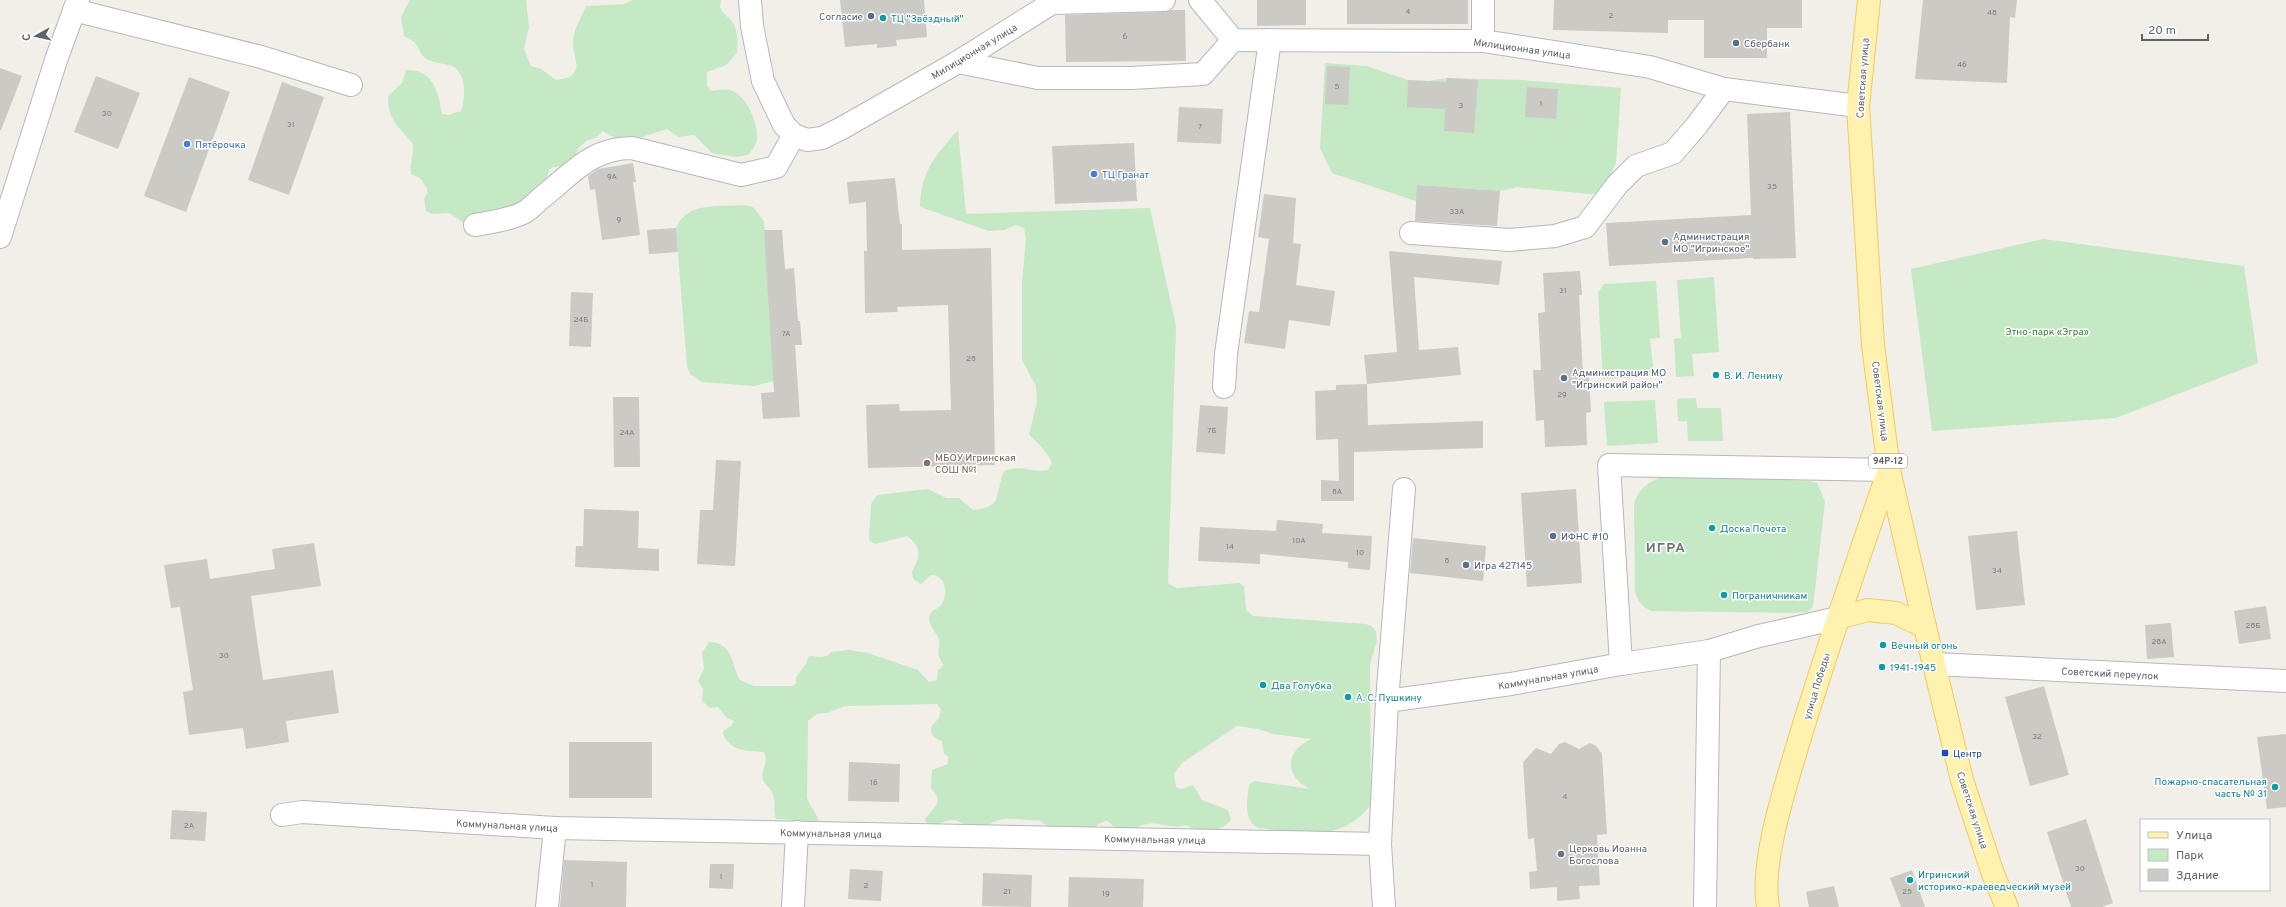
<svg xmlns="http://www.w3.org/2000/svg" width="2286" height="907" font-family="Overpass,sans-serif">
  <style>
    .green { fill: #c5e8c5 }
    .building { fill: #cccac5 }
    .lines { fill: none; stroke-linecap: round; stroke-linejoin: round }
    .minor-casing { stroke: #b5b8bc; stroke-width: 24 }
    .major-casing { stroke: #f2c960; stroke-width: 24 }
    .minor { stroke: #fff; stroke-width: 22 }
    .major { stroke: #fff2af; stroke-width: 22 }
    .service-dot { fill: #5c6f8a; stroke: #fff; stroke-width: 1.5 }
    .culture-dot { fill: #0f9aa8; stroke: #fff; stroke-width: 1.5 }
    .shop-dot { fill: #3f7fe0; stroke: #fff; stroke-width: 1.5 }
    .education-dot { fill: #8d6e63; stroke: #fff; stroke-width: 1.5 }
    .transit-dot { fill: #1a4fb4; stroke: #fff; stroke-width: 1.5 }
    .worship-dot { fill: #6b7280; stroke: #fff; stroke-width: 1.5 }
    .labels { text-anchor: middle; stroke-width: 3; stroke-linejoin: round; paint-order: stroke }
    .number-label { font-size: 8px; fill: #7a7d7f }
    .shield { fill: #fff; stroke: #8f9295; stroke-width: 1 }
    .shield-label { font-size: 9px; font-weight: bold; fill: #5f6368 }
    .service-label { font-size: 10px; fill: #4e5e75; stroke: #fff; text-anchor: start }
    .culture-label { font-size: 10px; fill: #0d838f; stroke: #fff; text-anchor: start }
    .street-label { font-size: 10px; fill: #5f6368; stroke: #fff }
    .shop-label { font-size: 10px; fill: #366cbe; stroke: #fff; text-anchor: start }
    .park-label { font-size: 10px; fill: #348238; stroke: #fff }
    .education-label { font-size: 10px; fill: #785e54; stroke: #fff; text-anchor: start }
    .transit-label { font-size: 10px; fill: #164399; stroke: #fff; text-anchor: start }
    .worship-label { font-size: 10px; fill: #5b616d; stroke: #fff; text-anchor: start }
    .district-label { font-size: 14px; font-weight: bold; letter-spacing: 1px; fill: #70757a; stroke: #fff }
  </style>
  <rect width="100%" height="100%" fill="#f1efe8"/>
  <g class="green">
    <path d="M410,0H526L529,27L524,49L531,66L541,69L556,80C562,79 570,78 574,73C580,67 573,53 573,45C572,32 581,18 586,6L625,4L633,0H721L720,7C723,13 725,15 730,19C738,27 738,43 737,53L726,65L707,72V86L711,91C716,91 725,88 730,90C747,95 758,123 757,139C756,146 752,150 748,155L736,157L712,153L694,135L678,137L667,129L639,138L618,140L603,131L595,138L586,141L578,149L574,161L565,166L553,167L549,170L544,189L487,220L464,223L449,213L432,214L426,211L424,198L427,194V188L420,178L411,174C409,163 414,156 413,144C399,126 388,122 388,96L402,83L406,70C433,69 438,91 442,114L448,115L461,111C466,96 467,70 449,65C440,63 433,63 425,58C420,54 419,47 415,43C413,40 407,38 404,36L401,17Z"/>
    <path d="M1325,63L1366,66L1408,80L1427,81L1447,78L1521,80L1621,88L1616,163L1601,195L1517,187L1500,191L1418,185L1416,201L1332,173L1320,148Z"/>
    <path d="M958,130L966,214L1150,208L1176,326L1168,583L1176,588L1240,583L1244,586L1246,610L1253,616L1366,624L1373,627L1376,632L1377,641L1370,664L1371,805C1340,844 1302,832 1258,828C1243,819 1247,801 1249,785L1254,781L1310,789C1284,776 1285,751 1311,739L1273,734L1258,729L1237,726L1182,763L1174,774L1176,787L1182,789L1193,785L1202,800L1228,810L1231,820C1220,833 1200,834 1186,825C1166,830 1163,821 1146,824C1137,826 1128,833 1118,830C1114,828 1111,822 1106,821L1098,824L1094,829L1052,830L1039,820C1026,821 1012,817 999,820C988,822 988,829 973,828C965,828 960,819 951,820C940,822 938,826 927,825L925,819C936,805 944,803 931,788L932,770L948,764V756L944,754L942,741C934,738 931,736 931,727L939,718L941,709L937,704L845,706L827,713L817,714L808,721L807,798C810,807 820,816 818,824L796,827L792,820L776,819C773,811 776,803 773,794C771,788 764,785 763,779C760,768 770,763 764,752C747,750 732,753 723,734L724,730L731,726L734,721L727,718L718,707L710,708L702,701L703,689L698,681L704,669L702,653L709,642C735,644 730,663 740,680L754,686H792L796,684V677L806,664L808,657L811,656L821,657L827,656L831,652L849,650L868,653L918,670L929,682L937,680L938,670L942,668L943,664C933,650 943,647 938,637C933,628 925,622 932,611C950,606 950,575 931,575L921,584L913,579L912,571C921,557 922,547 907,536L875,544L869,540L871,504L877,495L928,489L946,498H959L973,510C1005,507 994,494 1004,471C1022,464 1031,473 1048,470L1052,463C1048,451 1037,444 1029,434L1037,402L1036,386L1022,360V283L1026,239L1024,228L1016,225L1004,230L989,231L920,207C921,171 935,156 958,130Z"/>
    <path d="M745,205L753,207L764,221L774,381L754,386L702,382L690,374L687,366L676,228C687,201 721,207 745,205Z"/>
    <path d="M2043,239L2244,266L2258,363L2116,418L1932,431L1911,269Z"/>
    <path d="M1714,277L1719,352L1692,354L1694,376L1676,377L1674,339L1681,338L1677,280Z"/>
    <path d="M1656,281L1660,338L1650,339L1654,376L1603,379L1598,293L1604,284Z"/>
    <path d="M1696,398L1697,408H1721L1723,441H1688L1687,421H1678L1677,399Z"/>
    <path d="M1655,400L1658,443L1607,446L1604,402Z"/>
    <path d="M1668,474L1809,481L1817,483L1825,501L1813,607L1807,612L1790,613L1651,611C1641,606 1638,601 1635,591L1634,504C1638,487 1653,480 1668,474Z"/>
  </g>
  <g class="building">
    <path d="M840,0H924L927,37L896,40L897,46L877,48V44L845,47Z"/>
    <path d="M1257,0H1306V25L1257,26Z"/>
    <rect x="1347" y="0" width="121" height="24"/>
    <path d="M1554,0H1802V28H1767V58H1704V20H1668V33L1553,30Z"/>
    <path d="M1923,0H2017L2015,18L2010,17L2007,83L1915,79Z"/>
    <path d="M1171,10H1185L1186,61L1066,62L1065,15L1164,12Z"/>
    <path d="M1327,66L1350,67L1348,105L1325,104Z"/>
    <path d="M0,68L22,76L1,130H0Z"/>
    <path d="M96,76L140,93L118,149L74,132Z"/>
    <path d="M189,77L230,92L186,212L144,196Z"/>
    <path d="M1447,78L1478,80L1474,133L1444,131L1445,109L1407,107L1408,80L1447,82Z"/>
    <path d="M282,82L324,97L289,195L248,180Z"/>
    <path d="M1527,87L1558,89L1556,119L1525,117Z"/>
    <path d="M1179,107L1223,109L1221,144L1177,142Z"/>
    <path d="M1790,112L1796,258L1753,259V258L1609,266L1606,223L1751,215L1747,114Z"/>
    <path d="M1134,143L1137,201L1055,204L1052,146Z"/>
    <path d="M633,163L636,182H633L640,235L602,240L595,189L590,190L588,176L598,169Z"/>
    <path d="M895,178L900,224H902V250L991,248L995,465L868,468L866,405L899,404L900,411L951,410L948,305L897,307L898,312L865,313L864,251H867L866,202L849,204L847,182Z"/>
    <path d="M1417,185L1500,191L1497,226L1415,221Z"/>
    <path d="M1264,194L1296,198L1293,243L1301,244L1296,285L1335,291L1330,326L1289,320L1285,349L1244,343L1249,311L1259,312L1269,239L1258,237Z"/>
    <path d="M676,228L678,252L649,254L647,230Z"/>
    <path d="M764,230H782L785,269L794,268L798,321H800L802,345H795L800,417L763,419L761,393L774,392Z"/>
    <path d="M1389,251L1502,261L1499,285L1414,277L1419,350L1458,347L1461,375L1367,384L1364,355L1397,352Z"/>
    <path d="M1580,271L1582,295H1579L1583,376H1589L1591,412L1586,413L1587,445L1545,447L1544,420L1536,421L1533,370H1541L1538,313L1545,312L1543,273Z"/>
    <path d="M571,292L593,293L591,347L569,346Z"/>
    <path d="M1367,384L1368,425L1483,421V448L1354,452V501H1321V480L1339,481L1338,439L1316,440L1315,391L1336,390V385Z"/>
    <path d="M613,397H639L640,467H614Z"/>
    <path d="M1200,405L1228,407L1225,454L1196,452Z"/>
    <path d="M716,460L741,461L735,566L697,564L700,510H713Z"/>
    <path d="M1576,489L1582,583L1527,587L1521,493Z"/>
    <path d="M584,509L639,511L638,548L659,549V571L575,567L576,546H583Z"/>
    <path d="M1277,520L1323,524L1322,533L1372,536L1370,570L1348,568V562L1260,554V564L1198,561L1200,527L1276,531Z"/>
    <path d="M2017,531L2025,605L1976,610L1968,536Z"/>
    <path d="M1413,538L1486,546L1483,581L1410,573Z"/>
    <path d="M314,543L321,586L251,596L256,633L263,680L333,670L339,713L286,721L289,742L246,749L243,728L189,735L183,692L193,690L180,607L171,608L164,565L207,559L210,579L275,569L272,549Z"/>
    <path d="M2266,606L2271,639L2239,644L2234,611Z"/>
    <path d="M2171,623L2174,657L2147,659L2145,625Z"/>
    <path d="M2044,686L2069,775L2030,786L2005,697Z"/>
    <path d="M2286,734V807L2267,809L2257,737Z"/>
    <rect x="569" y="742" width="83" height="56"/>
    <path d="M1565,742L1579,749L1590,743L1596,746L1602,754L1607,834L1597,835L1600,885L1579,886L1580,899L1557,901V887L1530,889L1529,872L1537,871L1534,838L1528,839L1523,762L1536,748L1551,754L1559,744Z"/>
    <path d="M849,762L900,764L899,802L848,801Z"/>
    <path d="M172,810L207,812L205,841L170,839Z"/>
    <path d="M2086,819L2113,903L2102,907H2071L2047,832Z"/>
    <path d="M564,860L627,862L626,907H560Z"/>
    <path d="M710,864H734L733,889L709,888Z"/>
    <path d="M850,869L883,871L881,901L848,899Z"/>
    <path d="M1912,870L1925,907H1901L1890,878Z"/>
    <path d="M983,873L1032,875L1031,907L982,906Z"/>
    <path d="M1069,877L1144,879L1143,907H1068Z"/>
    <path d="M1834,886L1839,907H1809L1806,892Z"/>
  </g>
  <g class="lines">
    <g class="minor-casing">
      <g id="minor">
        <path d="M750,0L752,26L763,81L784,125L794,135L807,140L822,138L842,128L958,62L1052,3L1164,0"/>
        <path d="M1200,0L1233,40L1483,41L1650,67L1724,89L1858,106"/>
        <path d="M74,10L261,57L351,85"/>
        <path d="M1483,41V0"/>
        <path d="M958,62L1038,78H1131L1203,74L1233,40"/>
        <path d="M475,225C491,222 509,220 523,213C529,210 535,204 540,199C571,175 590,148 632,148L741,175L776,167L794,135"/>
        <path d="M1411,233L1510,240L1555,236L1585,227L1617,185L1636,166L1673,153L1697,125L1724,89"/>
        <path d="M0,237L56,60L78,0"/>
        <path d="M1224,387L1226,354L1270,40"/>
        <path d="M1621,664L1609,465L1889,470"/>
        <path d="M1934,664L2286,681"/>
        <path d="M1387,701L1511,684L1621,664L1709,651L1759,636L1838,618"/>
        <path d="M282,815L302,812L555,828L1380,844"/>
        <path d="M547,907L555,828"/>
        <path d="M793,907L797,832"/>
        <path d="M1384,907L1380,844L1387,701L1404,489"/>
        <path d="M1705,907L1709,651"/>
      </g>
    </g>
    <g class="major-casing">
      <g id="major">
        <path d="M1869,0L1858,106L1873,345L1889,470L1925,627L1962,780L1993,874L2007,907"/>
        <path d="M1838,618L1868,610L1896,613L1925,627"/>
        <path d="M1768,907C1760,863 1785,788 1798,744C1826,652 1857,561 1889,470"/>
      </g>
    </g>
    <use href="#minor" class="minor"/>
    <use href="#major" class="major"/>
  </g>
  <g class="service-dot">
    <circle cx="871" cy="16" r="4"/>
    <circle cx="1736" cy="43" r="4"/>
    <circle cx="1665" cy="242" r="4"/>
    <circle cx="1564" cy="378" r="4"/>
    <circle cx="1553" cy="536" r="4"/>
    <circle cx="1466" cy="565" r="4"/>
  </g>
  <g class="culture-dot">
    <circle cx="883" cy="18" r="4"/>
    <circle cx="1716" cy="375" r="4"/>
    <circle cx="1712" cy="528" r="4"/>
    <circle cx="1724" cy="595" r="4"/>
    <circle cx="1883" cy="645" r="4"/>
    <circle cx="1882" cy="667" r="4"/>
    <circle cx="1263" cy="685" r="4"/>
    <circle cx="1348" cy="697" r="4"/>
    <circle cx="2275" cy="787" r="4"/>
    <circle cx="1910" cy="880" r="4"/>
  </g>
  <g class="shop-dot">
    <circle cx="187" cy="144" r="4"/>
    <circle cx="1094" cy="174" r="4"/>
  </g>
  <circle class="education-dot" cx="927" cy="463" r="4"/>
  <rect class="transit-dot" x="1941" y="749" width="8" height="8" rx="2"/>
  <circle class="worship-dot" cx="1561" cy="854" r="4"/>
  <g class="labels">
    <g class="number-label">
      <text x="1408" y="14">4</text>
      <text x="1992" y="15">48</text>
      <text x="1611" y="18">2</text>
      <text x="1125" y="39">6</text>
      <text x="1962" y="67">46</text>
      <text x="1337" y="89">5</text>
      <text x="1541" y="106">1</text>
      <text x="1461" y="108">3</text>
      <text x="107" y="116">30</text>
      <text x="291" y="127">31</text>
      <text x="1200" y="129">7</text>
      <text x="612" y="179">9А</text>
      <text x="1772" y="189">35</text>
      <text x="1457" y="214">33А</text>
      <text x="619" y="222">9</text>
      <text x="1563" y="293">31</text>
      <text x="581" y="322">24Б</text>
      <text x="786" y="336">7А</text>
      <text x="971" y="361">28</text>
      <text x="1562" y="397">29</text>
      <text x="1212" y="433">7Б</text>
      <text x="627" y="435">24А</text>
      <text x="1337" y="494">8А</text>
      <text x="1299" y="543">10А</text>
      <text x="1230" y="549">14</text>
      <text x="1360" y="555">10</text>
      <text x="1447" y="563">8</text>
      <text x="1997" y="573">34</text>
      <text x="2253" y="628">28Б</text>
      <text x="2159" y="644">28А</text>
      <text x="224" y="658">30</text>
      <text x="2037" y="739">32</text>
      <text x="874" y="785">16</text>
      <text x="1565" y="799">4</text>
      <text x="189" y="828">2А</text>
      <text x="2080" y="871">30</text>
      <text x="721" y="879">1</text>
      <text x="592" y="887">1</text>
      <text x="866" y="888">2</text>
      <text x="1007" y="894">21</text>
      <text x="1907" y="894">25</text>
      <text x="1106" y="896">19</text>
    </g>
    <rect class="shield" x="1869" y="454" width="38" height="14" rx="3"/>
    <g class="shield-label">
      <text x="1888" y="464">94Р-12</text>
    </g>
    <g class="service-label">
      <text x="863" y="20" text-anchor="end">Согласие</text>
      <text x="1744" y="47">Сбербанк</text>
      <text x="1673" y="240">Администрация<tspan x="1673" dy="12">МО "Игринское"</tspan></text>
      <text x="1572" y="376">Администрация МО<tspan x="1572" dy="12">"Игринский район"</tspan></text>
      <text x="1561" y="540">ИФНС #10</text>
      <text x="1474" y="569">Игра 427145</text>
    </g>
    <g class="culture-label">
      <text x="891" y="22">ТЦ "Звёздный"</text>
      <text x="1724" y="379">В. И. Ленину</text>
      <text x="1720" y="532">Доска Почета</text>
      <text x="1732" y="599">Пограничникам</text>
      <text x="1891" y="649">Вечный огонь</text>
      <text x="1890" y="671">1941-1945</text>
      <text x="1271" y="689">Два Голубка</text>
      <text x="1356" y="701">А. С. Пушкину</text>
      <text x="2267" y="785" text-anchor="end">Пожарно-спасательная<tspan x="2267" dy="12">часть № 31</tspan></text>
      <text x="1918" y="878">Игринский<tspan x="1918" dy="12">историко-краеведческий музей</tspan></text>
    </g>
    <g class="street-label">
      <text transform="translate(1522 48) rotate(8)" y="4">Милиционная улица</text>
      <text transform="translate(974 51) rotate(-31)" y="4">Милиционная улица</text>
      <text transform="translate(1862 78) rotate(-86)" y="4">Советская улица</text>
      <text transform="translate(1881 401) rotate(83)" y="4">Советская улица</text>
      <text transform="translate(2110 673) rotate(3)" y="4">Советский переулок</text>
      <text transform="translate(1548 677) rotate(-10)" y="4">Коммунальная улица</text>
      <text transform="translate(1816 686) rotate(-73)" y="4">улица Победы</text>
      <text transform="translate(1973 810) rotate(72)" y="4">Советская улица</text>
      <text transform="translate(507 825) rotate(3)" y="4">Коммунальная улица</text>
      <text transform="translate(831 833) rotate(1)" y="4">Коммунальная улица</text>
      <text transform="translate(1155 839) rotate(1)" y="4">Коммунальная улица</text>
    </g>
    <g class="shop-label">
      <text x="195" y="148">Пятёрочка</text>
      <text x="1102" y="178">ТЦ Гранат</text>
    </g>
    <g class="park-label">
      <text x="2047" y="335">Этно-парк «Эгра»</text>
    </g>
    <g class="education-label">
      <text x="935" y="461">МБОУ Игринская<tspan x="935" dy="12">СОШ №1</tspan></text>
    </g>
    <g class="transit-label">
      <text x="1953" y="757">Центр</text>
    </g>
    <g class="worship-label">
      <text x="1569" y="852">Церковь Иоанна<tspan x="1569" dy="12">Богослова</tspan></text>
    </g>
    <g class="district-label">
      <text x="1666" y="552">ИГРА</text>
    </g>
  </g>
  <rect x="2140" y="819" width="130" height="72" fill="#ffffff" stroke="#bfc1c3"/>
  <rect x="2148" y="832" width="20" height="6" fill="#fff2af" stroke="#bfc1c3"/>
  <text x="2176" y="839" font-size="12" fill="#5f6368">Улица</text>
  <rect x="2148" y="849" width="20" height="12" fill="#c5e8c5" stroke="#bfc1c3"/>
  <text x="2176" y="859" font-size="12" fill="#5f6368">Парк</text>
  <rect x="2148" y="869" width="20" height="12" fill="#cccac5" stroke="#bfc1c3"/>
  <text x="2176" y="879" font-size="12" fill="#5f6368">Здание</text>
  <g transform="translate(36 36) rotate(262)" stroke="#ffffff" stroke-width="3" paint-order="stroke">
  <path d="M0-3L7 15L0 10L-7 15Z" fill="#5f6368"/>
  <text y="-6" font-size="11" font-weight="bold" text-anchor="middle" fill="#5f6368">С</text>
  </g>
  <path d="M2142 34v6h66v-6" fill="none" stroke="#5f6368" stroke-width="2"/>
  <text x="2148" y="34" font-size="12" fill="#5f6368" stroke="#ffffff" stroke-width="3" paint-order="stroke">20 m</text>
</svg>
